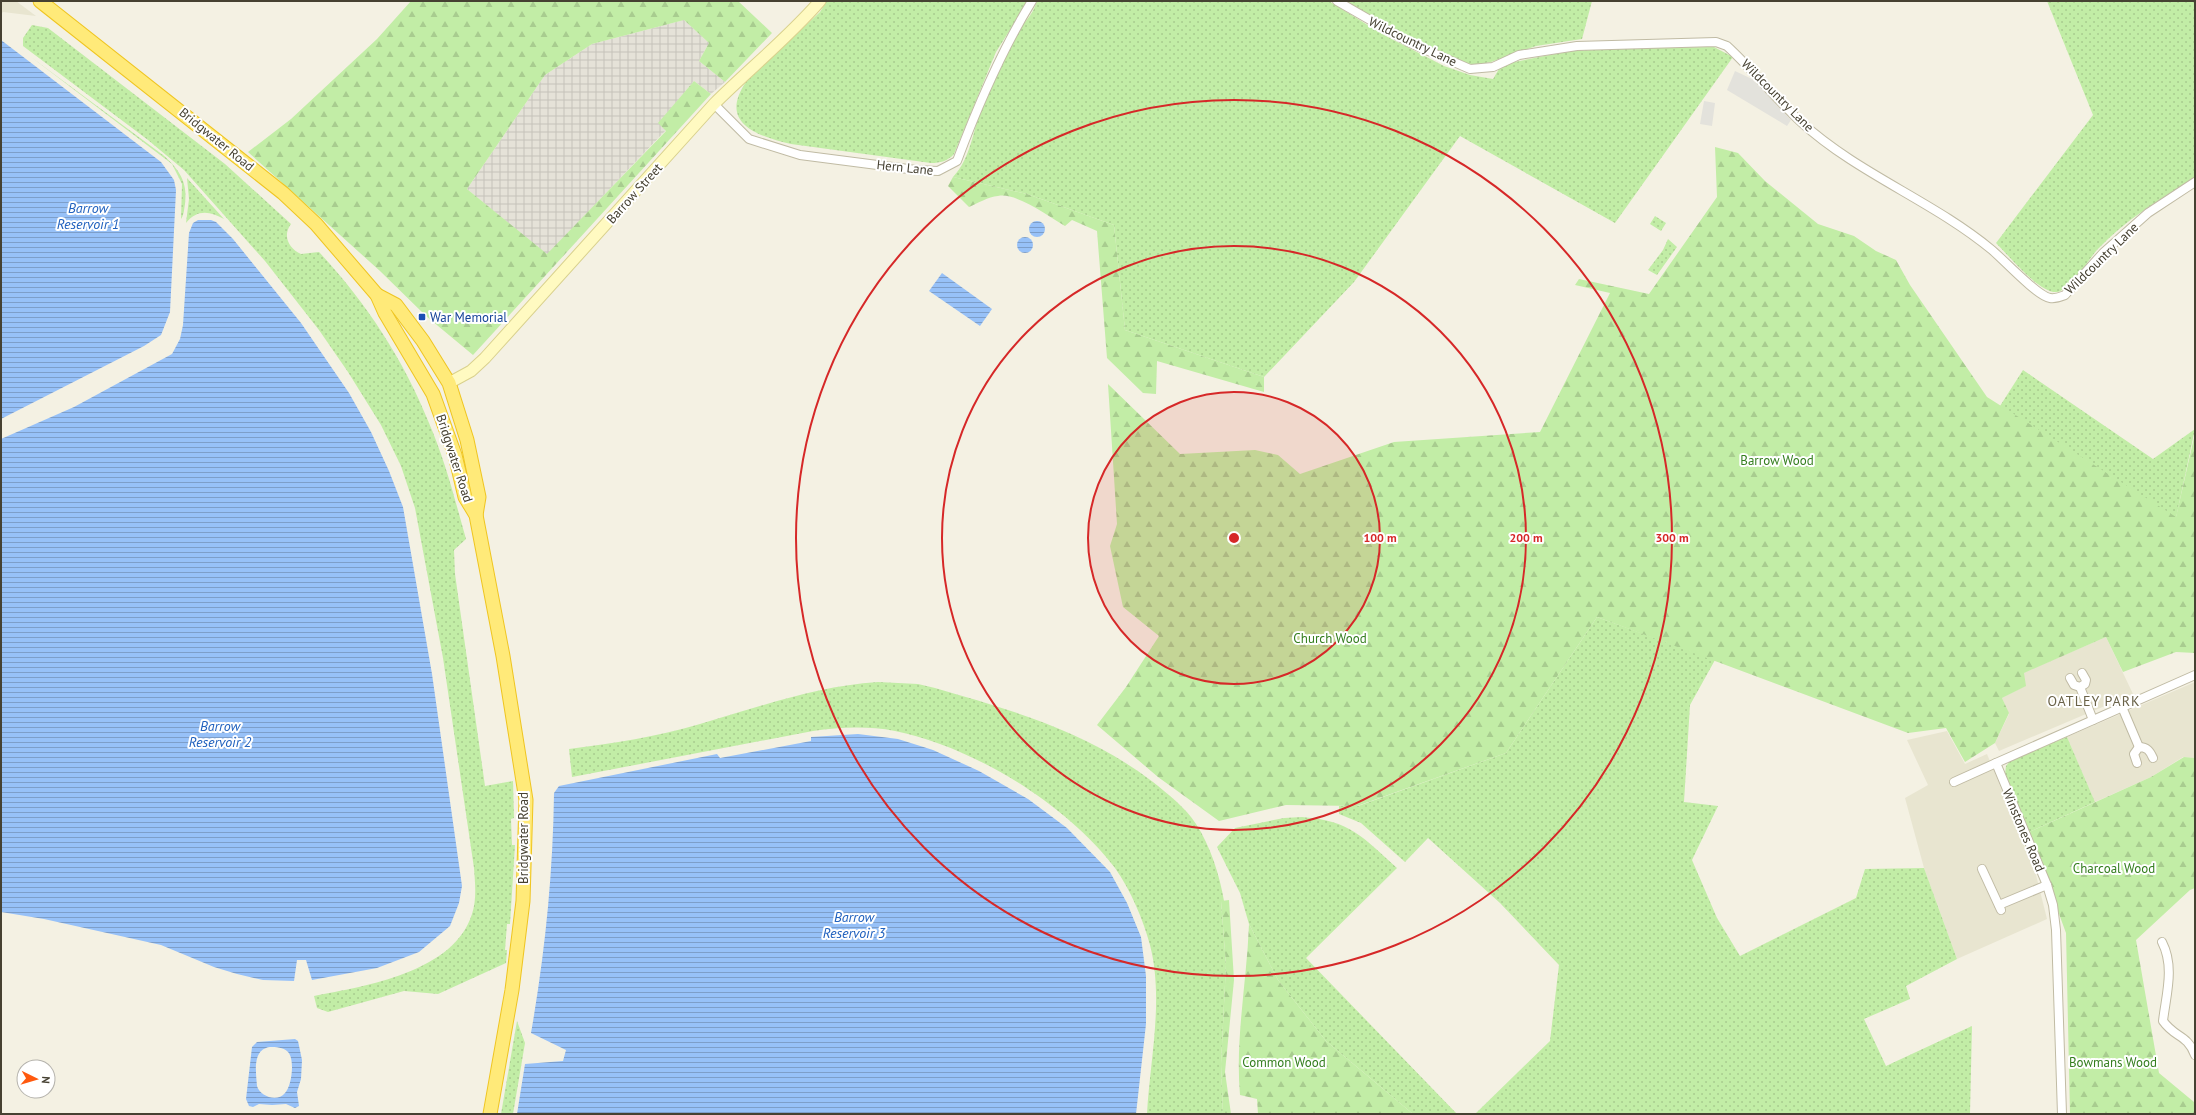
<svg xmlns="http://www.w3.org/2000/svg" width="2196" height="1115" font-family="'PT Sans',sans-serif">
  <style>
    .residential { fill: #e8e5d0 }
    .industrial { fill: url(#industrial-grid) }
    .grass { fill: url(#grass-dots) }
    .forest { fill: url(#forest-firs) }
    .parking { fill: #e3e2dc }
    .water { fill: url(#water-rules); fill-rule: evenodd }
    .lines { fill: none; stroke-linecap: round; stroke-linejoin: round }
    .minor-casing { stroke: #c0bba4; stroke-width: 10 }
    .secondary-casing { stroke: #d9d18d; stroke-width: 13 }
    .trunk-casing { stroke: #efc521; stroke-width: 15 }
    .minor { stroke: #fff; stroke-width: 8 }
    .secondary { stroke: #fffac1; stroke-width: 11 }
    .trunk { stroke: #ffea79; stroke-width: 13 }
    .ring { fill: none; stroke: #d62828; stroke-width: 2 }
    .transit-dot { fill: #1a4fb4; stroke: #fff; stroke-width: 1.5 }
    .labels { text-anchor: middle; stroke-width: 4; stroke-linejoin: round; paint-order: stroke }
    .street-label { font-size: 13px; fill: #464132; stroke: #fff }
    .transit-label { font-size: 13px; fill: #164399; stroke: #fff; text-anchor: start }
    .park-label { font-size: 13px; fill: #347e1f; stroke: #fff }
    .water-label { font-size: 14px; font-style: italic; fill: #2061be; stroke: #fff }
    .neighbourhood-label { font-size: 14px; letter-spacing: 1px; fill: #6a6248; stroke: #fff }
    .centre { fill: #d62828; stroke: #fff; stroke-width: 2 }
    .ring-label { font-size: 12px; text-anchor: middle; font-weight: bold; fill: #d62828; stroke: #fff; stroke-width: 4; stroke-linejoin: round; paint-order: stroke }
  </style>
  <defs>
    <pattern id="industrial-grid" width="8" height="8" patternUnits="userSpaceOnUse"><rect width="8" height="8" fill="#e5e2d8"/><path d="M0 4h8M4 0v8" fill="none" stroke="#c6c3ba"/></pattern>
    <pattern id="grass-dots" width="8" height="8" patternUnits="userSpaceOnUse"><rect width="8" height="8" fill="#c2eda6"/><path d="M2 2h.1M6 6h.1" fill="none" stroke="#a8cc8f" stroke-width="1.8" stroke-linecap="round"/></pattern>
    <pattern id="forest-firs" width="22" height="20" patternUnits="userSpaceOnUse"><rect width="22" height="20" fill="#c2eda6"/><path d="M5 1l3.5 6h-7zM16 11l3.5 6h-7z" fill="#a8cc8f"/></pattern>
    <pattern id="water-rules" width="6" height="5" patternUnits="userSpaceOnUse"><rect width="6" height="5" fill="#97c1f8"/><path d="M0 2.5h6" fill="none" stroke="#7d9ec9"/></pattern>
  </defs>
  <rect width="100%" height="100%" fill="#f4f1e3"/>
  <g class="residential">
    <path d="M1,1H16L36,16L3,12L1,14Z"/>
    <path d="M2106,637L2133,694L1999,751L1995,743L2009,714L2002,698L2025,686L2023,673Z"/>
    <path d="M2195,682V758L2183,757L2151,777L2095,802L2067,737Z"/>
    <path d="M1947,731L1965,764L1987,754L2036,875L2047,919L1957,959L1924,868L1905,798L1928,785L1907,740Z"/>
  </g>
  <path class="industrial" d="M684,20L709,43L699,61L725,82L711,94L694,81L659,123L666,130L547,255L467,189L545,75L592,44Z"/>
  <g class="grass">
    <path d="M827,1H1028L996,52L954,154C948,161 940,163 931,163L791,144C757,136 718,123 746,82L820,12Z"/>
    <path d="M1037,1H1329L1382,34L1444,66L1470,75L1493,79L1499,69L1509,63L1570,51L1634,48L1714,47L1733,57L1615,223L1460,136L1354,282L1264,377L1125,330L1114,225L1027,194L953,177C971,158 973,130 982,106C992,81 1004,57 1017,34C1025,19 1031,19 1037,1Z"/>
    <path d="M1345,1H1592L1582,39L1536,46L1491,62L1474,65L1464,63L1411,40Z"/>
    <path d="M2047,1H2195V178C2160,199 2125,220 2097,250C2088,260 2071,290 2057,292C2040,294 2009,256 1996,243L2093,115Z"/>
    <path d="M32,25L48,28L225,164L291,224C282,236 289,249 301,254L319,252C365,301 404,360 429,423C445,460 455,500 466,539L454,550L455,574L485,786L513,781L514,818L511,819L512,845H515L510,924H507L505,950H507L506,963L438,994L404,991L328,1012L317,1008L314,996C366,986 454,972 472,914C477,899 475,883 474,868L443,658L415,508L401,466L381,425L348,372L319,330L265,261L184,170L148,140L23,46V38Z"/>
    <path d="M31,57L163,155C179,169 188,182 185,204C184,209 184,215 181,219L182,184L172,164Z"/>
    <path d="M187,178L224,219C210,211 197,209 186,223L189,199Z"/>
    <path d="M1655,216L1666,223L1661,231L1650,224Z"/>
    <path d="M1668,239L1677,247L1657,275L1648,270L1663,250Z"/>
    <path d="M2023,370L2153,459L2195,429L2176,518L2000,406Z"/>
    <path d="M1597,617L1715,660L1690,705L1684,802L1718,806L1692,860L1717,918L1740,956L1856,898L1865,869L1924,868L1957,959L1906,986L1910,999L1864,1019L1886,1066L1972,1026L1970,1114H1475L1550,1041L1559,965L1500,903L1428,838L1405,862L1361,823L1339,814V806H1358L1506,753Z"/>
    <path d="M878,682L918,684L935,688C1014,711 1086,731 1153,782C1169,795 1185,807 1196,824C1210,845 1220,876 1224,901H1221L1226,965L1221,1064L1223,1114H1147C1150,1059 1164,1000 1150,945C1143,919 1131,891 1115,868C1066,804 974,747 895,731C868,726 840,727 813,731L572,777L569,749C613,743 657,737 700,724C759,707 816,686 878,682Z"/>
    <path d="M2067,737L2095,802L2029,832L2005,774L2006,766L2012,759Z"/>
    <path d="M1302,817C1352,821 1362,837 1397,868L1306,958L1457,1114H1413L1326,1041L1278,980L1249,924L1240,893L1217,847L1235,828L1284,818Z"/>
    <path d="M517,1021L525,1043L513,1114H501Z"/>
  </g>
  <g class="forest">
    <path d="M411,1H738L772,33L725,82L699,61L709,43L684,20L592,44L545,75L467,189L547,254L666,131L658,123L694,81L711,94L473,355L426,316L380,271L248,152L291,119L377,39Z"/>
    <path d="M1715,147L1738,153L1765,181L1818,224L1854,236L1876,251L1896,260L1910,285L1987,397L2176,517L2195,433V653L2176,652L2123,672L2106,637L2024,673L2026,686L2002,698L2009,713L1995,743L1965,762L1946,728L1908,733L1597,617L1506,753L1357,806L1286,805L1219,821L1158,777L1097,725L1126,687L1159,636L1123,607L1110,546L1117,524L1108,384L1180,454L1255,450L1278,455L1300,474L1394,442L1540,432L1610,293L1575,285L1579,279L1649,294L1717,197Z"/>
    <path d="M953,177L1027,194L1114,225L1125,330L1264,377V392L1157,361L1156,394L1143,393L1107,358L1097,231L1072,220L1065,226C1050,217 1016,192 998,196C988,197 978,203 969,207L948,186Z"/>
    <path d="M2184,757L2195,758V888L2190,890L2136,940L2159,1073L2194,1102L2195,1114H2070L2066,933L2029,832L2151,777Z"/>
    <path d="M1229,900L1234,980L1225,1072L1231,1114H1223L1221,1064L1226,965L1221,901Z"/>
    <path d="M1249,924L1278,980L1326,1041L1413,1114H1258L1257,1099L1240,1095C1235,1038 1247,981 1249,924Z"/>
  </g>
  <g class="parking">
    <path d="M1735,71L1752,79L1791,120L1787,126L1727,90Z"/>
    <path d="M1704,101L1715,103L1712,126L1700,124Z"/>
  </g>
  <g class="water">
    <path d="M1,40L161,162L174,180L176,190L170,312L161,335L144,346L1,419Z"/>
    <path d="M198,220H211L216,222L233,239L301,323L349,393L371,432L389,471L403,507L432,674L462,886L459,903L450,926L419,952L377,968L312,980L306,960H297L294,981L263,980L237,974L214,967L161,945L44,919L1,912V439L74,407L172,354L180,339L183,325L189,233L193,223Z"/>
    <circle cx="1037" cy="229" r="8"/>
    <circle cx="1025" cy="245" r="8"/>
    <path d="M942,273L992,309L980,326L929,291Z"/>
    <path d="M858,734L898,739L933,750L979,771L1028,799L1067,828L1110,872L1127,903L1141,937L1146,976V1024L1136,1114H517L525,1064L563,1061L566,1050L531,1033C545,953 553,874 554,793L559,786L717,754L720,758L811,741V737Z"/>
    <path d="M295,1039L298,1041L302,1060L301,1079L297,1092L299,1106L295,1108L286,1104L272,1105L259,1104L253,1107L249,1106L246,1099L252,1047L257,1042ZM270,1047C276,1047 283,1047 288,1052C295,1059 292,1086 285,1093C277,1103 260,1096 257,1086C256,1073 252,1049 270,1047Z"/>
  </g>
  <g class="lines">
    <g class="minor-casing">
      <g id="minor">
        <path d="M1337,1L1410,43L1470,69L1493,67L1519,55L1577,46L1716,42L1727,46C1753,70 1775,98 1801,122C1858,174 1933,201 1992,250C2004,260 2037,296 2050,298C2056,299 2060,297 2065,295L2103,253L2148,213L2195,182"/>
        <path d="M714,104L749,139L800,155L916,170L938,171L957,161C978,105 1001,51 1032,1"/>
        <path d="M2070,678L2074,685L2080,687L2085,684L2086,680L2082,673"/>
        <path d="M2080,687L2093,720"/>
        <path d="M2122,707L2139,747"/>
        <path d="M2137,763L2134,754L2139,747C2147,747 2150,751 2153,758"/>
        <path d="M1954,782L1996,763"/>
        <path d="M1982,869L2001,910"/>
        <path d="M1999,905L2047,885"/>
        <path d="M2162,942C2175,967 2166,995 2163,1021C2175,1038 2187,1034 2195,1055"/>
        <path d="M2062,1114L2056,930L2053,905L2047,885L1996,763L2195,675"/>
      </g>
    </g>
    <g class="secondary-casing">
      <path id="secondary" d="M449,383L471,371L485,358L714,104C749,69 788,38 820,1"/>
    </g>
    <g class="trunk-casing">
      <g id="trunk">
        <path d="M40,1L283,193L316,224L377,295L385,313L433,394L455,455L465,497L476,515L503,656L526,800L523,901L512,990L490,1114"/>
        <path d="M377,295L396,305L423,341L449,383L467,440L479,497L476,515"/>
      </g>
    </g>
    <use href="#minor" class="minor"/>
    <use href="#secondary" class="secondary"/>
    <use href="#trunk" class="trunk"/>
  </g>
  <circle cx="1234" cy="538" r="146" fill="#d62828" fill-opacity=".12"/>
  <g class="ring">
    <circle cx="1234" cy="538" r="146"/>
    <circle cx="1234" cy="538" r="292"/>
    <circle cx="1234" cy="538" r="438"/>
  </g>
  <rect class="transit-dot" x="418" y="313" width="8" height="8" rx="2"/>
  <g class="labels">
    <g class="street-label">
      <text transform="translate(1413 41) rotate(26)" y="5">Wildcountry Lane</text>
      <text transform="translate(1778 95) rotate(45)" y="5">Wildcountry Lane</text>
      <text transform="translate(217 139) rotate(39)" y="5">Bridgwater Road</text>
      <text transform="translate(905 167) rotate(6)" y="5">Hern Lane</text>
      <text transform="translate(634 193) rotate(-48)" y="5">Barrow Street</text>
      <text transform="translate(2101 258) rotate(-44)" y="5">Wildcountry Lane</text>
      <text transform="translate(455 458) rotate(72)" y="5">Bridgwater Road</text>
      <text transform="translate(2024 830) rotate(67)" y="5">Winstones Road</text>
      <text transform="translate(523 838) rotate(-90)" y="5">Bridgwater Road</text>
    </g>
    <g class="transit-label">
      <text x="430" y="322">War Memorial</text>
    </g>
    <g class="park-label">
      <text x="1777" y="465">Barrow Wood</text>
      <text x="1330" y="643">Church Wood</text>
      <text x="2114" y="873">Charcoal Wood</text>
      <text x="1284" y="1067">Common Wood</text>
      <text x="2113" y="1067">Bowmans Wood</text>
    </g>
    <g class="water-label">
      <text x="88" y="213">Barrow<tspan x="88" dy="16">Reservoir 1</tspan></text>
      <text x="220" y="731">Barrow<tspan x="220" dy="16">Reservoir 2</tspan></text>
      <text x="854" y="922">Barrow<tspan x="854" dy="16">Reservoir 3</tspan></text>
    </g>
    <g class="neighbourhood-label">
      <text x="2094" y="706">OATLEY PARK</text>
    </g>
  </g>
  <circle cx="1234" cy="538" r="6" class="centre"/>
  <g class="ring-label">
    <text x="1380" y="542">100 m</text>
    <text x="1526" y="542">200 m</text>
    <text x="1672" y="542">300 m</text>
  </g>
  <rect width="2196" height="1115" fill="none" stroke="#464132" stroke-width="4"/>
  <g transform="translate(36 1079) rotate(95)"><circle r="19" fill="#ffffff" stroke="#b5b3ad"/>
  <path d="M0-3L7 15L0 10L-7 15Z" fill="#ff590e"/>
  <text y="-6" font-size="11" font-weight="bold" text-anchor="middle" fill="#464132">N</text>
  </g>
</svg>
